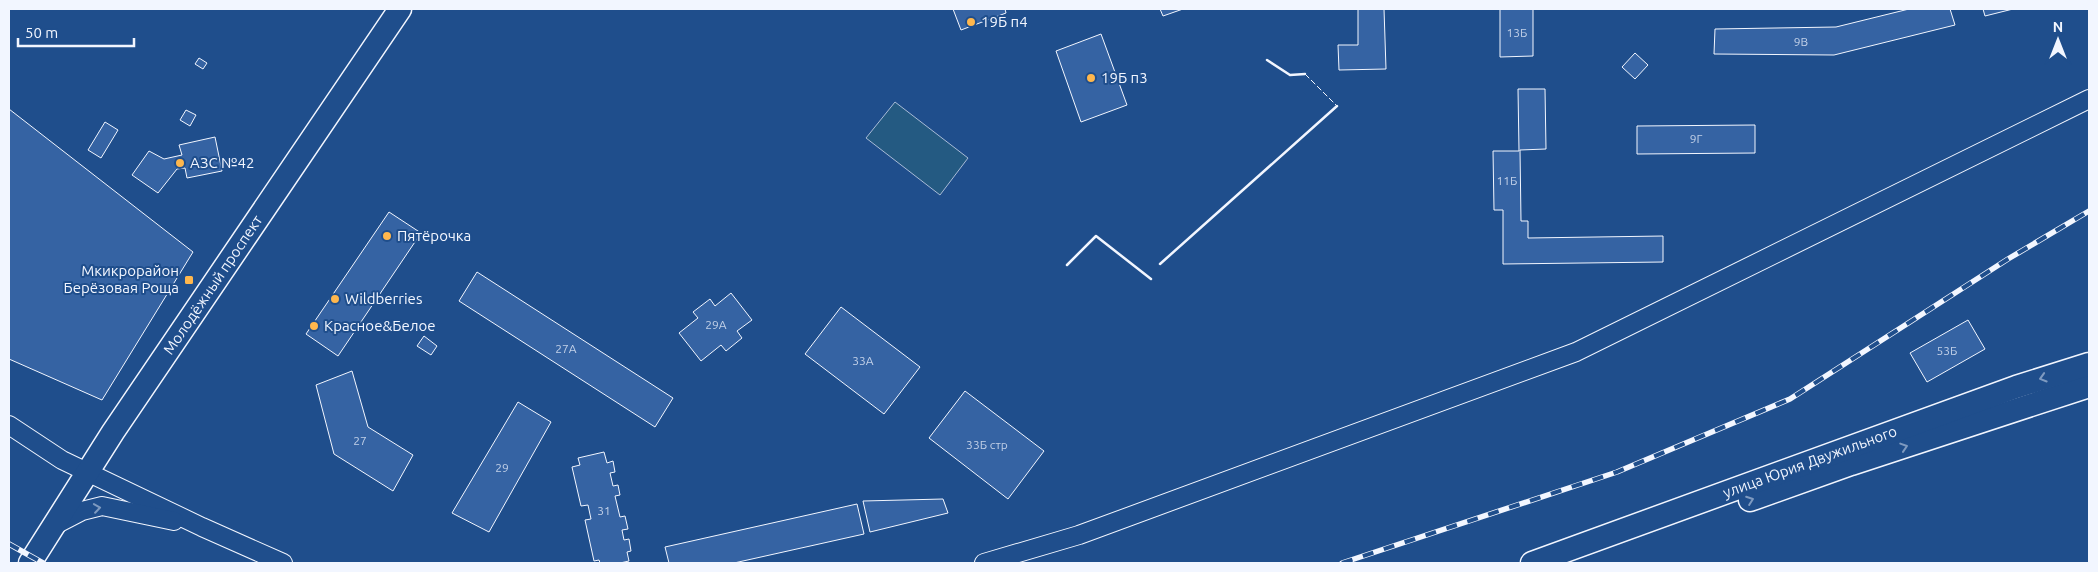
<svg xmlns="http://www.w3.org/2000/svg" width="2098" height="572" font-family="Ubuntu,sans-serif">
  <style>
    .green { fill: #245a82; stroke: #a8bbd7 }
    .building { fill: #3563a3; stroke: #f2f6ff }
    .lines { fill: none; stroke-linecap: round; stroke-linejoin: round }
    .minor-casing { stroke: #f2f6ff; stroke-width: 20 }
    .major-casing { stroke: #f2f6ff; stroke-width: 25 }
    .minor { stroke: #1f4e8c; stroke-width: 18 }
    .major { stroke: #1f4e8c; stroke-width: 22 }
    .rail-casing { stroke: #f2f6ff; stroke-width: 5.5 }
    .rail { stroke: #1f4e8c; stroke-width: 4; stroke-dasharray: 11; stroke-linecap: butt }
    .fence { stroke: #f2f6ff; stroke-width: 1; stroke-dasharray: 6 2.5; stroke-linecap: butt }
    .wall { stroke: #f2f6ff; stroke-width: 2.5 }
    .oneway { stroke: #7e9ac0 }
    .poi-dot { fill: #ffb74d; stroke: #1f4e8c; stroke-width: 2 }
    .labels { text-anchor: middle; stroke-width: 4; stroke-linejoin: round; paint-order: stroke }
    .number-label { font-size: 12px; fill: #c3d1e8 }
    .poi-label { font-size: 15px; fill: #f2f6ff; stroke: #1f4e8c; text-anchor: start }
    .street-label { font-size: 15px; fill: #f2f6ff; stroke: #1f4e8c }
  </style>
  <rect width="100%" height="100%" fill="#1f4e8c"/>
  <path class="green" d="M895,102L968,158L940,195L866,138Z"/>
  <g class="building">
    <path d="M953,9H1005L1006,13L961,30Z"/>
    <path d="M1160,9H1183L1163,16Z"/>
    <path d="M1358,9H1384L1386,69L1339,70L1338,45H1358Z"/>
    <path d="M1500,9H1533V56L1500,57Z"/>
    <path d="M1909,9H1950L1955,25L1834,55L1714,54L1715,29L1836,27Z"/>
    <path d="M1983,9H2013L1985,16Z"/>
    <path d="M1101,34L1127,105L1081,122L1056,51Z"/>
    <path d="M1635,53L1648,65L1635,79L1622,67Z"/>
    <path d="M199,58L207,63L203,69L195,64Z"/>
    <path d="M1518,89H1545L1546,149L1520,150L1521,221H1528V238L1663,236V262L1503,264V210H1494L1493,151H1519Z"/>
    <path d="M9,109L193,252L102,400L9,359Z"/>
    <path d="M186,110L196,115L190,126L180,120Z"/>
    <path d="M105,122L118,130L101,158L88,150Z"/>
    <path d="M1755,125V153L1637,154V126Z"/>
    <path d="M215,137L222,171L187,178L185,168L177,169L158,193L132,175L149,151L164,159L182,155L179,145Z"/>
    <path d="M389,212L421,233L338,356L306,334Z"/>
    <path d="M477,272L673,398L655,427L459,301Z"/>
    <path d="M731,293L752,320L737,331L742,338L726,351L721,345L701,361L679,333L698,318L693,312L710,299L715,306Z"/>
    <path d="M841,307L920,367L884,414L805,354Z"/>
    <path d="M1968,320L1985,349L1927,382L1910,353Z"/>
    <path d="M424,336L437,346L431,355L417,346Z"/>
    <path d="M352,371L368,427L413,455L393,491L334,454L316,385Z"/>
    <path d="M965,391L1044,451L1008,499L929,438Z"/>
    <path d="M518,402L551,422L489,532L452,513Z"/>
    <path d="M604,452L607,463L613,461L615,472L610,473L613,486L618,485L620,495L615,496L620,517L625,516L628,529L622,530L624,540L629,539L631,551L627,552L629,561L620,563H600L599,560L594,561L585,520L591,519L588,505L581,506L572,467L580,465L578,458Z"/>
    <path d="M943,499L948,513L870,532L863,501Z"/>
    <path d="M857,504L864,534L734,563H669L665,547Z"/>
  </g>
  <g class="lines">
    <g class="minor-casing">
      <g id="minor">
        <path d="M9,425L62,460L202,527L283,563"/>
        <path d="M53,526L82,511L102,506L174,521"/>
        <path d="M984,563L1079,535L1576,352L2089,99"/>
      </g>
    </g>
    <g class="major-casing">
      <g id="major">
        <path d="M1750,500L1851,464L2089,386"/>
        <path d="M30,563L113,432L400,9"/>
        <path d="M1532,563L2016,387L2089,364"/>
      </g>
    </g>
    <use href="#minor" class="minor"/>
    <use href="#major" class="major"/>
    <g class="rail-casing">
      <g id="rail">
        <path d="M9,544L43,563"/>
        <path d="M1342,563L1617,472L1790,399L2008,259L2089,211"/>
      </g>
    </g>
    <use href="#rail" class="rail"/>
    <path class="fence" d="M1305,74L1337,106"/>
    <g class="wall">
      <path d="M1267,60L1290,75L1305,74"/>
      <path d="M1160,264L1337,106"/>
      <path d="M1067,265L1096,236L1151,279"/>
    </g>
  </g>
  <defs><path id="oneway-chevron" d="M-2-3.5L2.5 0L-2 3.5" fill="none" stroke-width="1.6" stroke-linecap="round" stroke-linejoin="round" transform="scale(1.25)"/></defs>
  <g class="oneway">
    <use href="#oneway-chevron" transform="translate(2043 378) rotate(163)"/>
    <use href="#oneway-chevron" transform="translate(1904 447) rotate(-18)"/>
    <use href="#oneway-chevron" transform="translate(1750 500) rotate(-20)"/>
    <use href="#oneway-chevron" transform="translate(97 508) rotate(-8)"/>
  </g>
  <g class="poi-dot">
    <circle cx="971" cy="22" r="5"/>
    <circle cx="1091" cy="78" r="5"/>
    <circle cx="180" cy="163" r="5"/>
    <circle cx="387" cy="236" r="5"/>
    <rect x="184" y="275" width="10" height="10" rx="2.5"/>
    <circle cx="335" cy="299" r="5"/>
    <circle cx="314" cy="326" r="5"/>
  </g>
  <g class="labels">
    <g class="number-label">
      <text x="1517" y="37">13Б</text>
      <text x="1801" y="46">9В</text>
      <text x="1696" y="143">9Г</text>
      <text x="1507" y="185">11Б</text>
      <text x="716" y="329">29А</text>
      <text x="566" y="353">27А</text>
      <text x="1947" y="355">53Б</text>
      <text x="863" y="365">33А</text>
      <text x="360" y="445">27</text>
      <text x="987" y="449">33Б стр</text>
      <text x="502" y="472">29</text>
      <text x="604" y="515">31</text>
    </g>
    <g class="poi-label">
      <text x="981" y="27">19Б п4</text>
      <text x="1101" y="83">19Б п3</text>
      <text x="190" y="168">АЗС №42</text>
      <text x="397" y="241">Пятёрочка</text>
      <text x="179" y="276" text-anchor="end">Мкикрорайон<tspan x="179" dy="17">Берёзовая Роща</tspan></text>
      <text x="345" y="304">Wildberries</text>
      <text x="324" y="331">Красное&amp;Белое</text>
    </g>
    <g class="street-label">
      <text transform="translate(213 285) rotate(-56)" y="5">Молодёжный проспект</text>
      <text transform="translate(1810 462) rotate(-20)" y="5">улица Юрия Двужильного</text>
    </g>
  </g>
  <rect width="2098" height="572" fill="none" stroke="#f2f6ff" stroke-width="20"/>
  <g transform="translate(2058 40)" stroke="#1f4e8c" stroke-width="4" paint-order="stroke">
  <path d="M0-4L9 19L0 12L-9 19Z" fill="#f2f6ff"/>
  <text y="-8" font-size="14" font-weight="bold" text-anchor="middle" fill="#f2f6ff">N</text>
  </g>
  <path d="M18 38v8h116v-8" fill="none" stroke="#f2f6ff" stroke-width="2.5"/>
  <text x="25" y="38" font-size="15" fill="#f2f6ff" stroke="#1f4e8c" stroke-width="4" paint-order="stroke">50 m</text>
</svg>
